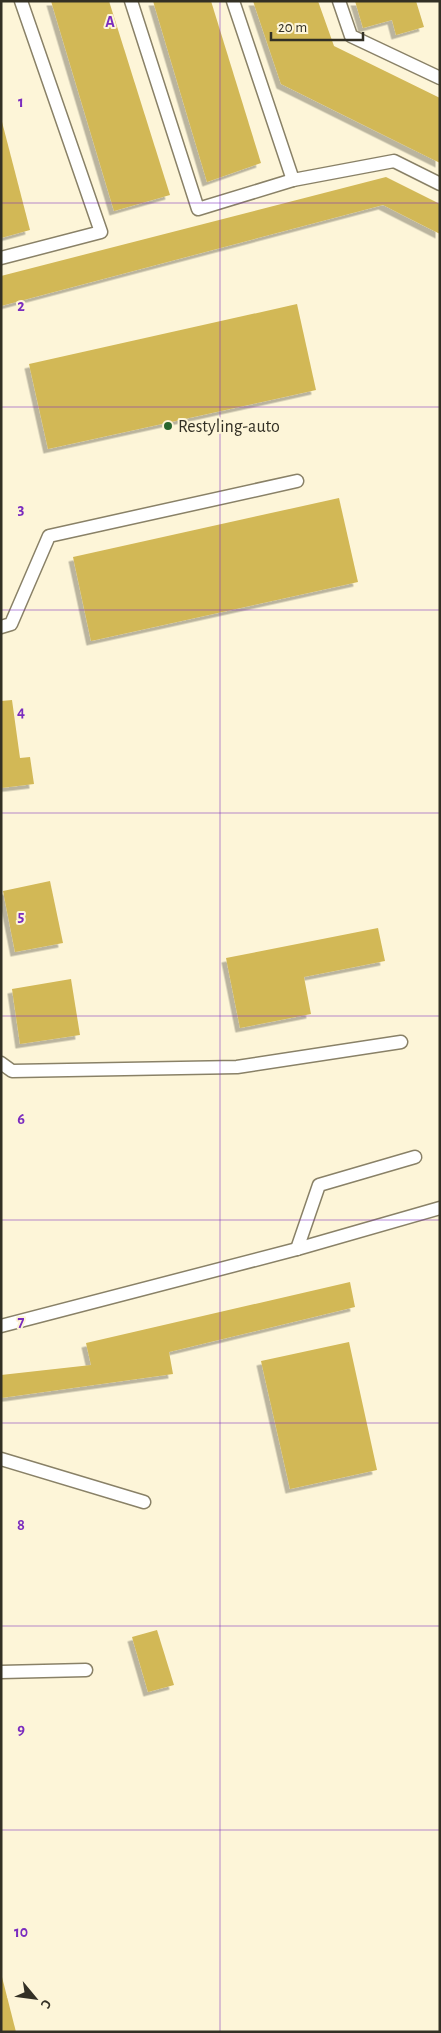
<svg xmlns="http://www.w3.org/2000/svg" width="441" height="2033" font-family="'Alegreya Sans',sans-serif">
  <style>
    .building { fill: #d2b857; filter: url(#shadow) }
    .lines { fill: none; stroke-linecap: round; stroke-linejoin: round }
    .lane-casing { stroke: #898167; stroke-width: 15 }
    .lane { stroke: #fff; stroke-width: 12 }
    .grid { fill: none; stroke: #7b2cbf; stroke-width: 1; stroke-opacity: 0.55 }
    .poi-dot { fill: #28652d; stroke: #fdf5d8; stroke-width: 2 }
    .labels { text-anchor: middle; stroke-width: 4; stroke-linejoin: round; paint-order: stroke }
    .poi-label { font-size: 18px; fill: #333025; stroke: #fdf5d8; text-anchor: start }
    .grid-label { font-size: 16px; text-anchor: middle; font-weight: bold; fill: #7b2cbf; stroke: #fdf5d8; stroke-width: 4; stroke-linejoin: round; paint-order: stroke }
  </style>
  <defs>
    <filter id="shadow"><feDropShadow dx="-4.5" dy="4.5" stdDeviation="0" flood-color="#0004"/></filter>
  </defs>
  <rect width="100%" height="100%" fill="#fdf5d8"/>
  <g class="building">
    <path d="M51,1H109L170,195L114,211Z"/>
    <path d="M153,1H211L261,163L207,182Z"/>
    <path d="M253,1H318L334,46L440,98V163L281,84Z"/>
    <path d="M355,1H416L424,27L396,35L392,20L363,28Z"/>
    <path d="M1,118L30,230L1,238Z"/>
    <path d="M386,177L440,204V234L383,205L1,306V276Z"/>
    <path d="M297,304L316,390L48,449L29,364Z"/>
    <path d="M339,498L358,582L91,641L73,557Z"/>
    <path d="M12,700L20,758L30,757L34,784L1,788V701Z"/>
    <path d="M50,881L63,943L15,952L3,891Z"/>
    <path d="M378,928L385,961L304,977L311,1014L240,1028L226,958Z"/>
    <path d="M71,979L80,1035L20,1044L12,989Z"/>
    <path d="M350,1282L355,1307L169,1352L173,1374L1,1398V1375L91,1365L86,1343Z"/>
    <path d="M349,1342L377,1470L290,1489L261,1361Z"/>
    <path d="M157,1630L174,1685L148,1692L132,1637Z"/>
    <path d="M2,1977L16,2032H1Z"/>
  </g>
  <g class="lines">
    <g class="lane-casing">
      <g id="lane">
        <path d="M131,1L198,209L293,180"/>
        <path d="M233,1L293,180L394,161L440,184"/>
        <path d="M339,1L351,36L440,78"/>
        <path d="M1,258L101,232L21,1"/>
        <path d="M1,627L11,624L49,536L297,481"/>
        <path d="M1,1063L12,1071L237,1067L401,1042"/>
        <path d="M297,1249L319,1185L415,1157"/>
        <path d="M1,1326L297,1249L440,1208"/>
        <path d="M1,1459L144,1502"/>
        <path d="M1,1672L86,1670"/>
      </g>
    </g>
    <use href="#lane" class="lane"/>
  </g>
  <path class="grid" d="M220,1V2032M1,203H440M1,407H440M1,610H440M1,813H440M1,1016H440M1,1220H440M1,1423H440M1,1626H440M1,1830H440"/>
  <circle class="poi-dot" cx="168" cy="426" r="5"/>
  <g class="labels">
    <g class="poi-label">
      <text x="178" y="432">Restyling-auto</text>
    </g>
  </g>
  <g class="grid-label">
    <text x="110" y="27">A</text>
    <text x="21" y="107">1</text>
    <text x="21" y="311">2</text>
    <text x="21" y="514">3</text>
    <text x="21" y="717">4</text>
    <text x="21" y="921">5</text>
    <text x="21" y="1124">6</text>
    <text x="21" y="1327">7</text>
    <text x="21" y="1530">8</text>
    <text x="21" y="1734">9</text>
    <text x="21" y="1937">10</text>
  </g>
  <rect width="441" height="2033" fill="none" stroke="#333025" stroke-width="5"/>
  <g transform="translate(35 1998) rotate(119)" stroke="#fdf5d8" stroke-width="4" paint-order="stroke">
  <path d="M0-4L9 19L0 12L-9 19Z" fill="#333025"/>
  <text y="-8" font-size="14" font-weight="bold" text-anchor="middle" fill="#333025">С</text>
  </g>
  <path d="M271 32v8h92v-8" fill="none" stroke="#333025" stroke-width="2.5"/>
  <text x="278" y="32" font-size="15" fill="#333025" stroke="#fdf5d8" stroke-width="4" paint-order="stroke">20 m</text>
</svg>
